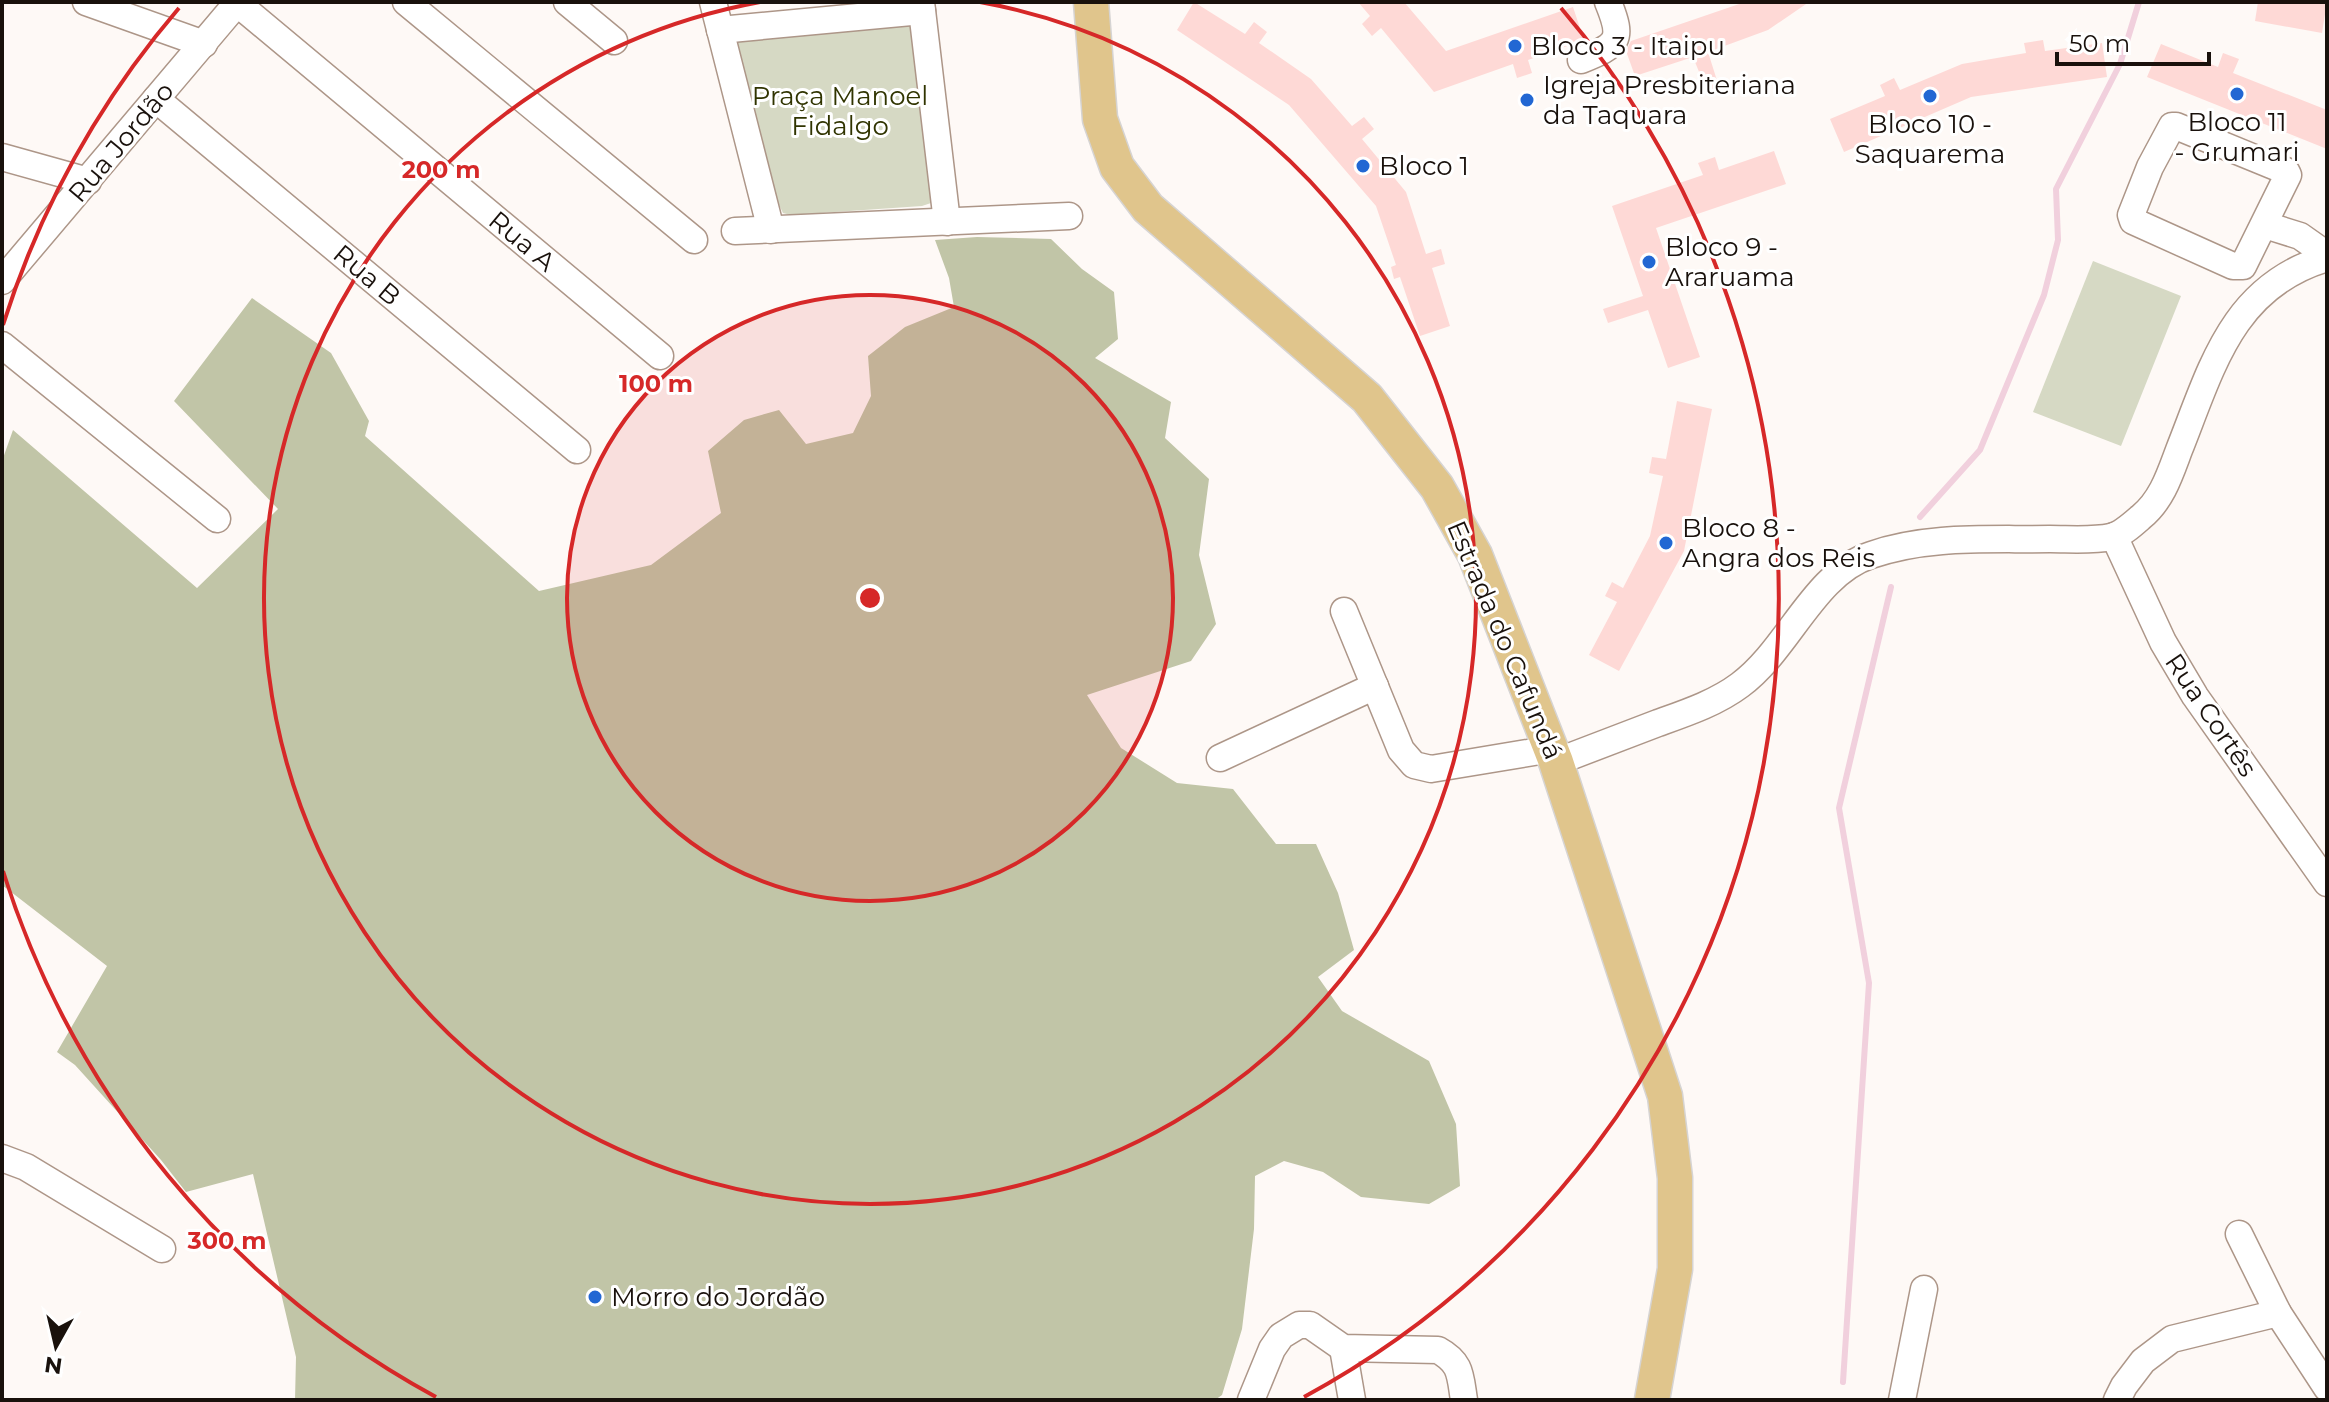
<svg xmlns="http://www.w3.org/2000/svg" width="2329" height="1402" font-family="Montserrat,sans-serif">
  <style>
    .green { fill: #d6d9c4 }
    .forest { fill: #c1c5a7 }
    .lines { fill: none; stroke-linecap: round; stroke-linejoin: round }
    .stream { stroke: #f1d0dd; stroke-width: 6 }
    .building { fill: #fed9d6 }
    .minor-casing { stroke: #ad9688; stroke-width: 29 }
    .major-casing { stroke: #d6d4d3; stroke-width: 37 }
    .minor { stroke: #fff; stroke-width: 26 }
    .major { stroke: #e0c58c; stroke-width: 34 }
    .ring { fill: none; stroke: #d62828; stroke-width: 4 }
    .poi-dot { fill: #2267d3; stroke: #fff; stroke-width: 3 }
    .labels { text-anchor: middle; stroke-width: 6; stroke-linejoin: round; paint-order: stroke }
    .poi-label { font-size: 26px; fill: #19110c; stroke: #fff; text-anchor: start }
    .park-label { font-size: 26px; fill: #303400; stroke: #fff }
    .street-label { font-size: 26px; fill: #19110c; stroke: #fff }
    .centre { fill: #d62828; stroke: #fff; stroke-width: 4 }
    .ring-label { font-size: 24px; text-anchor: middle; font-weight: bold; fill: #d62828; stroke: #fff; stroke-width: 6; stroke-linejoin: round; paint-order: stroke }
  </style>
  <rect width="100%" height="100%" fill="#fef9f6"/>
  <g class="green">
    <path d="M912,21L933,195L931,203L922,206L791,215L783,213L779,205L737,52L738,41Z"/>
    <path d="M2093,261L2181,296L2121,446L2033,412Z"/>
  </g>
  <path class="forest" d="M977,237L1051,239L1082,269L1114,292L1118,339L1095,358L1171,402L1165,438L1209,479L1199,555L1216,624L1191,661L1087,695L1121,748L1177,783L1233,789L1276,844H1316L1338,893L1354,950L1318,977L1342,1011L1429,1061L1456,1124L1460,1186L1429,1204L1361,1197L1323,1172L1284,1161L1255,1176L1254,1229L1242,1329L1222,1395L1215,1400H295L296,1357L253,1174L186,1192L161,1160L75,1065L57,1052L107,966L2,885V461L13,430L197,588L278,509L174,401L252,298L331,353L369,421L365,436L539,591L651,565L721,513L708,451L744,420L779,410L806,444L853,433L871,396L868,356L905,327L954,307L949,278L935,240Z"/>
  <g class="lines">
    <g class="stream">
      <path d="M1920,517L1980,450L2044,295L2058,240L2056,189L2120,64L2139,2"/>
      <path d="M1843,1382L1869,983L1839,808L1891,587"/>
    </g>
  </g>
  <g class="building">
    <path d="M1194,2L1245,34L1254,22L1267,32L1259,43L1311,79L1352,126L1364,117L1374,129L1362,139L1406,192L1426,254L1441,249L1445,264L1432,268L1450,326L1420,336L1400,277L1394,279L1391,267L1396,265L1376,206L1289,105L1177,30Z"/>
    <path d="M1358,2H1404L1446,51L1573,7L1584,40L1528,60L1532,73L1517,78L1513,64L1434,92L1381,28L1372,36L1362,24L1370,16Z"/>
    <path d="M1745,2H1809L1768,30L1708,52L1720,90L1708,94L1693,57L1635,76L1626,51L1631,41Z"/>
    <path d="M2258,2H2327L2322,33L2255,21Z"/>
    <path d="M2043,40L2045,51L2102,43L2107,77L1971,97L1844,152L1830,119L1885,96L1880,85L1894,78L1900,90L1962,64L2026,53L2024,43Z"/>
    <path d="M2161,44L2218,67L2223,53L2239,59L2233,73L2327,110V149L2147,77Z"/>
    <path d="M1774,151L1786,184L1656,228L1700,357L1668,368L1648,310L1608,323L1603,309L1643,296L1612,206L1703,175L1698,163L1715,157L1719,170Z"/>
    <path d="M1677,401L1712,409L1684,551L1619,671L1589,655L1617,602L1605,596L1612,582L1623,588L1650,536L1663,476L1649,473L1652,457L1666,459Z"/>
  </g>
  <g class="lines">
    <g class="minor-casing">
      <g id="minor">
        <path d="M86,2L204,44"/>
        <path d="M406,2L694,240"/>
        <path d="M567,2L614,41"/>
        <path d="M713,2L771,230"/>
        <path d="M921,2L947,222"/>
        <path d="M237,3L660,356"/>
        <path d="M720,30L922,11"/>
        <path d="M1581,60C1618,45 1624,41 1608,2"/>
        <path d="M156,99L577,450"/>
        <path d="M2172,126H2176L2286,171L2288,175L2243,266H2233L2133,221L2131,215L2150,167Z"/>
        <path d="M2,157L88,181"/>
        <path d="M2265,225L2300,236L2327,255"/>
        <path d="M735,231L1069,216"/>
        <path d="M2,281L238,2"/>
        <path d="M2,345L217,519"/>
        <path d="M2114,536L2163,642L2195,696L2327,883"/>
        <path d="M1344,611L1401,750L1414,765L1431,769L1552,749"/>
        <path d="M1220,758L1375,686"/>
        <path d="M1556,762C1590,749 1624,736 1658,723C1686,713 1716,703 1740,685C1789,649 1813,574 1871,555C1928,535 1990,540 2050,539C2070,539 2092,541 2111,537C2121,535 2133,524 2141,517C2162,500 2170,474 2179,450C2212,367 2232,286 2327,258"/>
        <path d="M2,1158L26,1167L162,1249"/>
        <path d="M2239,1234L2278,1313L2327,1388"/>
        <path d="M1343,1348L1352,1400"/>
        <path d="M1251,1400L1272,1349L1281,1336L1299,1325H1310L1343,1348L1438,1350C1462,1363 1460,1376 1464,1400"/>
        <path d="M1902,1400L1924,1289"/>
        <path d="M2117,1400L2124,1386L2143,1361L2172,1339L2278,1313"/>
      </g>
    </g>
    <g class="major-casing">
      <path id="major" d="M1091,2L1100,119L1117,167L1148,208L1367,398L1437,487L1475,555L1556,762L1665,1096L1675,1178V1269L1652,1400"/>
    </g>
    <use href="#minor" class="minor"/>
    <use href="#major" class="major"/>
  </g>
  <circle cx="870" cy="598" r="303" fill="#d62828" fill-opacity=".12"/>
  <g class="ring">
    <circle cx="870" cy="598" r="303"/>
    <path d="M980 2A606 606 0 1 1 760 2"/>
    <path d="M436 1397A909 909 0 0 1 3 871M3 325A909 909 0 0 1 179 8M1561 8A909 909 0 0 1 1304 1397"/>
  </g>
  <g class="poi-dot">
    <circle cx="1515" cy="46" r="8"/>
    <circle cx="2237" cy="94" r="8"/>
    <circle cx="1930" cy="96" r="8"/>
    <circle cx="1527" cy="100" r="8"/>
    <circle cx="1363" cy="166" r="8"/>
    <circle cx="1649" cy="262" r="8"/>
    <circle cx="1666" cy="543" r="8"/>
    <circle cx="595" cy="1297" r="8"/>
  </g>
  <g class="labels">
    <g class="poi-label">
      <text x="1531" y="55">Bloco 3 - Itaipu</text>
      <text x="1543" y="94">Igreja Presbiteriana<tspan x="1543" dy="30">da Taquara</tspan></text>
      <text x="2237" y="131" text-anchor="middle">Bloco 11<tspan x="2237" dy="30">- Grumari</tspan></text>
      <text x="1930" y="133" text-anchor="middle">Bloco 10 -<tspan x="1930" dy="30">Saquarema</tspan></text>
      <text x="1379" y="175">Bloco 1</text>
      <text x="1665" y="256">Bloco 9 -<tspan x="1665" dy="30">Araruama</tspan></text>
      <text x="1682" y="537">Bloco 8 -<tspan x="1682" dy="30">Angra dos Reis</tspan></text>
      <text x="611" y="1306">Morro do Jordão</text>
    </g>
    <g class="park-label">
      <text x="840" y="105">Praça Manoel<tspan x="840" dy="30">Fidalgo</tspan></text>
    </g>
    <g class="street-label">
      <text transform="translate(121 142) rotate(-50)" y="9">Rua Jordão</text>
      <text transform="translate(522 241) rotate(40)" y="9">Rua A</text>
      <text transform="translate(367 275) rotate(40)" y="9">Rua B</text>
      <text transform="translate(1505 640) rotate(67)" y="9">Estrada do Cafundá</text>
      <text transform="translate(2211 715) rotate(56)" y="9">Rua Cortês</text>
    </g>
  </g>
  <circle cx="870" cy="598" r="12" class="centre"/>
  <g class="ring-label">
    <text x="441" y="178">200 m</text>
    <text x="656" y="392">100 m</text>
    <text x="227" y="1249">300 m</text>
  </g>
  <rect width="2329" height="1402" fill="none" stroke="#19110c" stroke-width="8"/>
  <g transform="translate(56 1346) rotate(188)" stroke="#ffffff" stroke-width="6" paint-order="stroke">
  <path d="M0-6L14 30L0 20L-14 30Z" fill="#19110c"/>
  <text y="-12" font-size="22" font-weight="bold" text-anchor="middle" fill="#19110c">N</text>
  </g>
  <path d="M2057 52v12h152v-12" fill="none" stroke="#19110c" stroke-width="4"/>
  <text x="2069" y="52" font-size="24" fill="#19110c" stroke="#ffffff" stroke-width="6" paint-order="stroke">50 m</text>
</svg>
